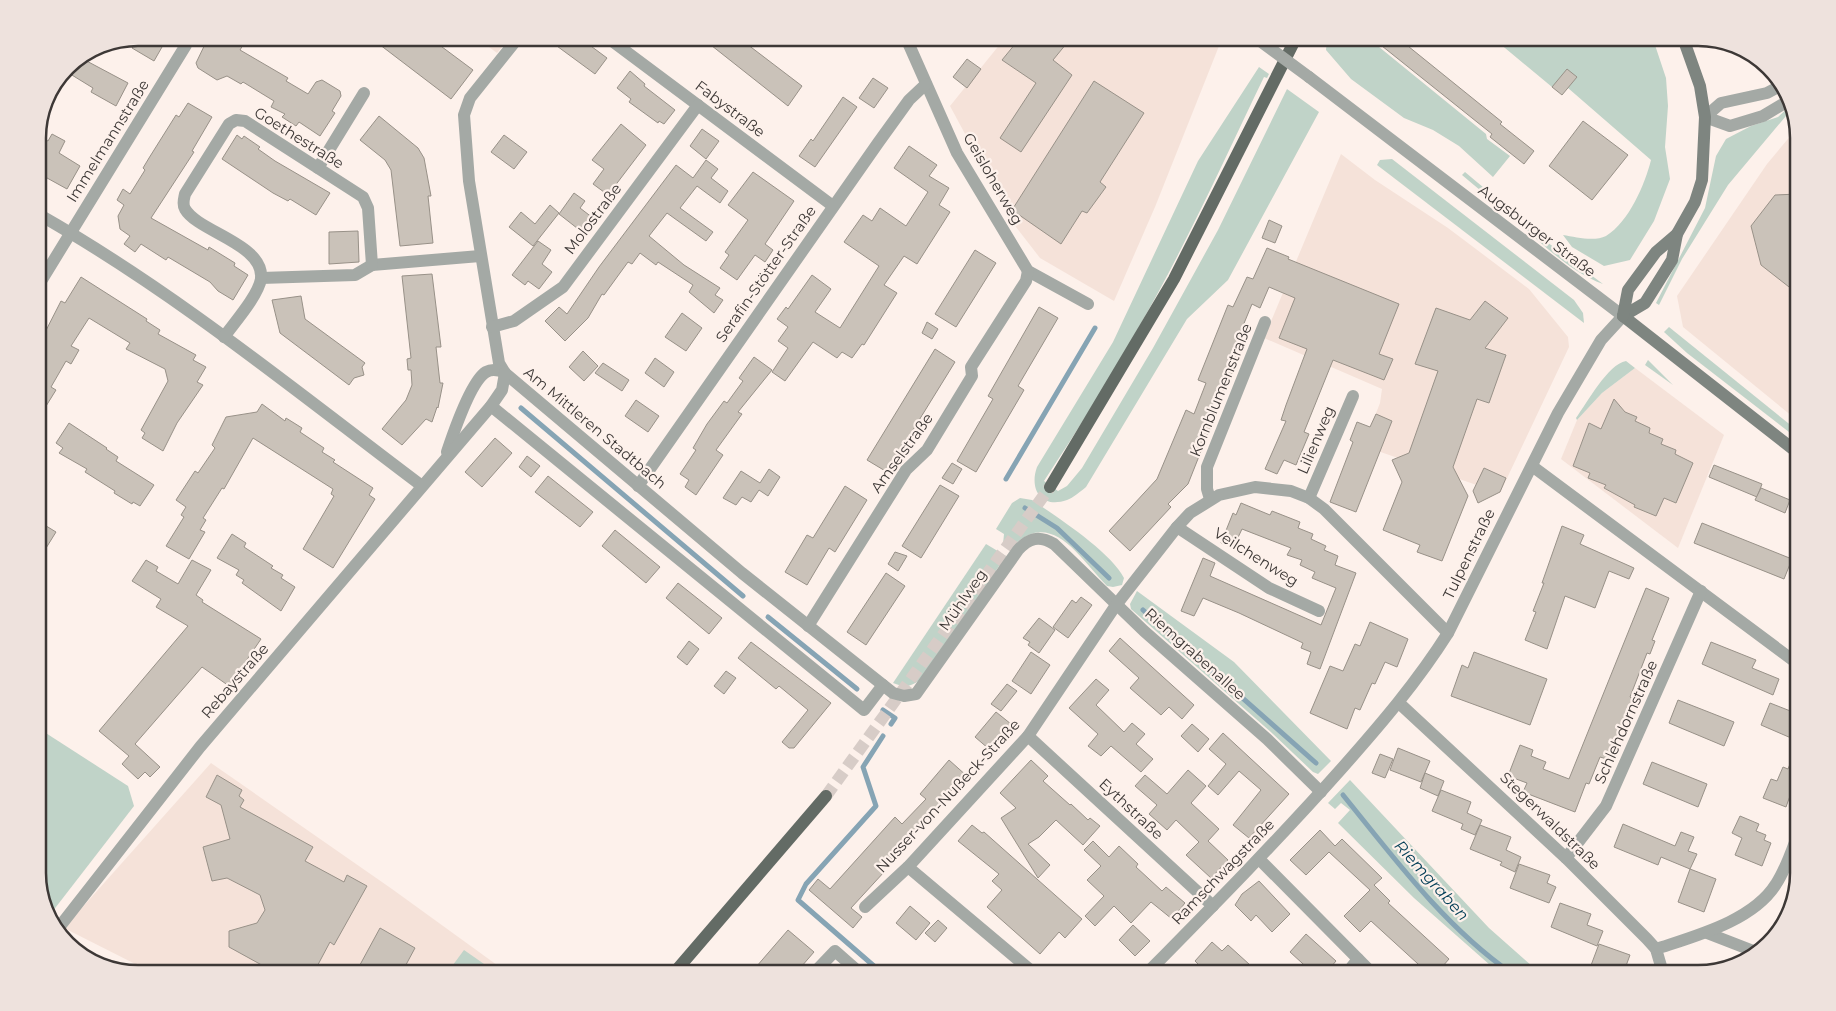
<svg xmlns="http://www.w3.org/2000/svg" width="1836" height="1011" font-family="Montserrat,sans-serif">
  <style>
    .built { fill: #f5e2d9 }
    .green { fill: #c0d3c8 }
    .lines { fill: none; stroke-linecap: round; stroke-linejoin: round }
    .stream { stroke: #86a4b4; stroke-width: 5 }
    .building { fill: #cac2b9; stroke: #989188 }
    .primary-tunnel { stroke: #d7ccc7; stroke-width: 12; stroke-dasharray: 12 6; stroke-linecap: butt }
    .minor { stroke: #a4a9a5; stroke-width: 12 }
    .tertiary { stroke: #a4a9a5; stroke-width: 12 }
    .secondary { stroke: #7e8580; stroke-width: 12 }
    .primary { stroke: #636b65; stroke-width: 12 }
    .tertiary-bridge { stroke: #a4a9a5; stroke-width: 12 }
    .labels { text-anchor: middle; stroke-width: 4.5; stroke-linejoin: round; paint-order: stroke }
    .street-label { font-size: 15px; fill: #3d3836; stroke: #fdf1eb }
    .water-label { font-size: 16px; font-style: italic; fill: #003d56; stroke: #fdf1eb }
    .rim { fill: none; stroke: #3d3836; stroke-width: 2.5 }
  </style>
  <rect width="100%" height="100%" fill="#fdf1eb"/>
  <g class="built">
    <path d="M477,38H509L497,53Z"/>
    <path d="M1005,38H1214L1221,41L1155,207L1114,301L1040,258L1013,223L950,106Z"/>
    <path d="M1797,128L1798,132V421L1683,327L1677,296L1767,164Z"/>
    <path d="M1341,154L1375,180L1448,228L1529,289L1568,337L1569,347L1500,493L1363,446L1380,403L1382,389L1264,338Z"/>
    <path d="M1635,368L1724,435L1678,548L1561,459L1577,420L1602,393Z"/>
    <path d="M211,763L392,889L508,973H153L64,928Z"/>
  </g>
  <g class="green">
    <path d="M1327,38H1368L1486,134L1487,139L1510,156L1493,177L1459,146L1433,130L1404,118L1351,79L1326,50Z"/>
    <path d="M1493,38H1648L1654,42L1666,78L1668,106L1665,147L1670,179L1654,221L1630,260L1604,266L1572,247L1563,235C1576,237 1594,242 1606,236C1629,222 1645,184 1651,160L1568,88L1552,87Z"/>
    <path d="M1259,67L1269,74L1267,78L1264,77C1224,160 1186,245 1140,325C1111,378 1078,429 1044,481L1058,491L1067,486L1082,468L1153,348L1218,230L1287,89L1319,112L1228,280L1187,319L1086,487C1081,491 1073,498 1067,500C1041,509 1029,489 1037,467L1113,342L1198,161Z"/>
    <path d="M1790,106L1791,110L1728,185L1682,259L1659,305L1656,303L1705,208L1716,156L1726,139L1751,126L1778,117Z"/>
    <path d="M1392,159L1574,300L1583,313L1584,323L1377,165L1380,160Z"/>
    <path d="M1465,172L1490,193L1487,196L1462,175Z"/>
    <path d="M1515,218L1603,284C1570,272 1542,243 1515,221Z"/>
    <path d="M1669,327L1798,431V439L1687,353L1664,332Z"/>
    <path d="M1648,360L1673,385L1645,365Z"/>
    <path d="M1626,361L1635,368L1602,393L1577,420L1576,418C1587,403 1608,364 1626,361Z"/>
    <path d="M1020,498L1032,500C1057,517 1110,551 1124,578L1122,585L1113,587L1107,586C1078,556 1050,506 1010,549L1003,544L1004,534L996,529L1012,503Z"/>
    <path d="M986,544L1006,556L920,680C910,687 905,688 893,683Z"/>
    <path d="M1137,591L1234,662L1331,761L1318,774L1313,772L1273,734L1131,609L1130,604Z"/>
    <path d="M38,728L128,786L134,806L49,916L38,879Z"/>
    <path d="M1350,780L1489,928L1540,973H1499L1414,898L1338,823L1350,810L1341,803L1335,809L1328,803Z"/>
    <path d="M464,950L497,973H447Z"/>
  </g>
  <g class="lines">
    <g class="stream">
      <path d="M521,408L743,596"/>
      <path d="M1006,479L1095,328"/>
      <path d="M1025,508L1057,528L1109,578"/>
      <path d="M1143,610L1316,763"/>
      <path d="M768,617L857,689"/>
      <path d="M883,710L895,718L891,724"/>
      <path d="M1343,795C1394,858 1444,926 1511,973"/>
      <path d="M882,973L798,900L806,884L876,806L863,767L883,736"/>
    </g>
  </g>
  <g class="building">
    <path d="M139,38H147L162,47L154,61L132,48Z"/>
    <path d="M208,38H247L240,50L288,78L286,81L308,94L316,82L322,80L340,91L341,96L332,111L335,113L320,136L299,122L296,126L282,117L285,114L271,107L274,101L243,82L241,84L227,76L217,80L198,68L196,63Z"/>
    <path d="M371,38H430L473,70L451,99Z"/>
    <path d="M546,38H580L607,58L595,74Z"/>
    <path d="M702,38H739L802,86L788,106Z"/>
    <path d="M1020,38H1071L1053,60L1072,75L1021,152L1000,138L1036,83L1002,60Z"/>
    <path d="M1372,38H1398L1502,122L1500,124L1534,151L1524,164L1490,137L1492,134Z"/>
    <path d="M81,58L128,83L116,106L91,92L93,88L67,72L72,64Z"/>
    <path d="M967,59L981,69L967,88L953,77Z"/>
    <path d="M1567,69L1577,77L1562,95L1552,87Z"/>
    <path d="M630,71L645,84L644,86L675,110L664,124L659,121L658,123L629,102L631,99L617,88Z"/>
    <path d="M873,78L888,88L874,108L859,98Z"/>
    <path d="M1094,81L1144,113L1100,182L1106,187L1087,213L1082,211L1061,244L1012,210Z"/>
    <path d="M843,97L857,107L815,167L799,156L811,139L813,141Z"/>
    <path d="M188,103L212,117L192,151L194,152L151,218L208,250L209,247L235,263L234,266L248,275L233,300L218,291L210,282L168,257L166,260L141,244L135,252L124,244L130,236L120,229L118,216L124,205L117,200L123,189L130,194L145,170L143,168L149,158L176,115L179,117Z"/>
    <path d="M379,116L418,148L424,158L431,196H428L433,243L400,246L391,170L385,160L360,140Z"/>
    <path d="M1583,121L1628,155L1592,200L1549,166Z"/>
    <path d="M621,124L646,145L608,195L593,184L604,169L592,160Z"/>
    <path d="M702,129L719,141L706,159L690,146Z"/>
    <path d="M52,134L65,141L59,153L80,166L67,189L38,173V136L48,141Z"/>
    <path d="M237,135L242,139L244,136L260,147L258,149L275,161L330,193L316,215L290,199L288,201L273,193L222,159Z"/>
    <path d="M504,135L527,152L514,169L491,152Z"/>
    <path d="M909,146L937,165L929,176L949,188L939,205L950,212L917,264L904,256L884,285L897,293L864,345L862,344L852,358L842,352L837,358L813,342L785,381L772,372L788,348L778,341L788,327L777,319L786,307L788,309L812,275L831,289L815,312L840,328L879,266L844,242L863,215L872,221L880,208L906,226L928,192L894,168Z"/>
    <path d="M706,160L718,169L711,178L728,191L720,203L697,186L680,208L713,232L706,241L667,213L649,236L684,265L720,288L715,295L723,300L714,313L689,292L693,285L658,262L656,265L640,253L632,264L628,262L604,295L602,294L588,318L565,341L545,321L559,307L567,314L599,267L676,165L693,178Z"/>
    <path d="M753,172L794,201L765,244L773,250L765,262L755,255L737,280L720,268L729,255L725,252L748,220L728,205Z"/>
    <path d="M574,193L585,201L580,208L593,218L582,232L559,214Z"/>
    <path d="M1798,194V294L1761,265L1751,226L1775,195Z"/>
    <path d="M550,205L559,213L533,246L509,227L521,212L535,224Z"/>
    <path d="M1269,220L1282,226L1275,243L1262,238Z"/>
    <path d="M358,231L359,262L329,264V232Z"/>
    <path d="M538,241L551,250L542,264L552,272L539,289L528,281L525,285L512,275Z"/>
    <path d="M1267,248L1289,257L1288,259L1399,304L1379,354L1393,359L1384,380L1333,360L1304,432L1309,434L1296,465L1284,460L1277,474L1265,469L1286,421L1281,420L1286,405L1307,349L1279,338L1295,298L1269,287L1260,308L1252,304L1240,333L1247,335L1225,391L1219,388L1214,401L1207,419L1213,421L1188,484L1168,504L1171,507L1130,551L1109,531L1157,479L1186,410L1194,414L1206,383L1198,380L1228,305L1233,307L1247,277L1253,279Z"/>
    <path d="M975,250L996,263L956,327L935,314Z"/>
    <path d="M432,274L441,347H436L440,383H443L438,408L437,407L432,422L426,419L402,445L382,429L406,400L412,385L411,370H408L407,359L411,358L402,276Z"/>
    <path d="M81,277L147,319L146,321L160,330L158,334L196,355L193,360L206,367L197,382L203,385L177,423L163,451L142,438L145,433L141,430L168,381L165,369L126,349L130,343L89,318L71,346L79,350L71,364L66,361L51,387L56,390L38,419V346L61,301L65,303Z"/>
    <path d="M301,296L305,319L365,363L362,367L364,375L354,378L349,385L280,333L272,300Z"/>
    <path d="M1485,301L1508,318L1485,348L1506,355L1489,403L1477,399L1453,467L1468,496L1442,561L1417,552L1420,545L1383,530L1402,482L1392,460L1409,453L1438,371L1415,364L1436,308L1470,320Z"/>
    <path d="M1039,307L1058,318L1018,386L1024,390L976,472L957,461L993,399L988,396Z"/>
    <path d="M682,313L702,328L686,351L665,337Z"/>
    <path d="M927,322L938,329L932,339L922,333Z"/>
    <path d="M935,349L955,362L887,472L867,460Z"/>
    <path d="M583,351L598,366L584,381L569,367Z"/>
    <path d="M754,357L772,370L738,412L742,414L716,450L723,455L696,495L685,487L689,480L680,474L696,450L693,448L707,424L724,401L727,403L743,381L739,378Z"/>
    <path d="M655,358L674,372L664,387L645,373Z"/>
    <path d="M603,363L629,380L622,391L595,373Z"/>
    <path d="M1614,399L1625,412L1637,417L1635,421L1650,428L1649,433L1663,439L1661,444L1676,450L1675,454L1693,463L1676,503L1664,498L1656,516L1634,507L1635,505L1604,488L1606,485L1588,478L1590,473L1573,466L1589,423L1601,429Z"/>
    <path d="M636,400L659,416L648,432L625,416Z"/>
    <path d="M262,404L285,421L286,418L302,428L300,432L324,448L322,452L335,460L333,462L373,488L369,495L375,499L333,568L303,549L334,496L331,494L333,489L253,438L224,489L222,488L203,518L206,520L200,530L205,532L189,559L166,546L184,517L181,515L186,507L176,500L195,471L198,473L215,448L212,445L226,417L257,412Z"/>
    <path d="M1376,414L1392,421L1356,512L1330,502L1353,442L1350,440L1357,422L1370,427Z"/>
    <path d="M69,423L107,448L106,449L118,457L116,461L154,485L140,506L133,502L132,504L114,493L115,491L85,472L87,469L59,453L63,448L56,443Z"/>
    <path d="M495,438L512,453L482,487L465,472Z"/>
    <path d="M527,456L540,466L531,477L519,467Z"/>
    <path d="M952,463L962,469L953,484L942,478Z"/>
    <path d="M1714,465L1762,484L1757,497L1709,477Z"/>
    <path d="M1484,468L1506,478L1500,492L1478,503L1473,491Z"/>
    <path d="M769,469L780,477L768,496L759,490L751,502L742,497L736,505L723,498L741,471L760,483Z"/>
    <path d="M548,476L593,512L580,527L535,492Z"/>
    <path d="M940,485L959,496L921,558L902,546Z"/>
    <path d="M845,486L867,500L835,552L829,548L807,585L785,572L807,535L813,538Z"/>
    <path d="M1761,488L1790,500L1785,513L1755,500Z"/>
    <path d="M1241,503L1270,515L1272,511L1300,522L1298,528L1313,534L1311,539L1326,546L1324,550L1338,556L1335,565L1356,573L1320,669L1307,664L1311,652L1301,648L1303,643L1239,613L1203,598L1194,616L1181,611L1203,558L1215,563L1210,576L1321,625L1336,588L1312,578L1315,572L1300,565L1302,560L1287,555L1291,548L1242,529L1233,548L1221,543L1233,513L1236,515Z"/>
    <path d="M38,521L56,532L38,561Z"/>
    <path d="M1702,523L1792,559L1784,579L1694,543Z"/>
    <path d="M1562,526L1584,535L1580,544L1634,568L1629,579L1609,571L1595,608L1565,596L1547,649L1525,640L1536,612L1533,611L1544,583H1542Z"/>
    <path d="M615,530L660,567L646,583L602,546Z"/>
    <path d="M232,534L246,543L244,547L273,566L271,568L283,575L281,578L295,587L281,611L242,583L244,580L236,575L239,570L217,558Z"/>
    <path d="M895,552L907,556L898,571L888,564Z"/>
    <path d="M146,560L158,567L156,571L178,584L192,560L211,570L196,595L203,600L202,602L261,639L229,686L202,667L135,744L160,767L150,777L145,772L138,779L122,764L129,756L99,731L188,626L156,607L161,599L132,581Z"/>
    <path d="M886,573L905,586L866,645L847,632Z"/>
    <path d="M678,583L722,618L709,634L666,598Z"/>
    <path d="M1646,588L1669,598L1652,640L1655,641L1650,654L1647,653L1630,697L1633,699L1607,759L1600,757L1589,784L1586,783L1575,812L1523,792L1527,783L1508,776L1520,745L1533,750L1531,756L1546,762L1543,769L1569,779Z"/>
    <path d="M1081,597L1092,605L1068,638L1053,627L1072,600L1076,603Z"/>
    <path d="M1039,618L1055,630L1039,653L1028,645L1030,642L1023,638Z"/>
    <path d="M1370,622L1408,639L1397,667L1385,662L1375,684L1372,683L1360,710L1355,708L1347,729L1310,713L1330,666L1343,671L1355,644L1360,646Z"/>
    <path d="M1120,638L1194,705L1182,719L1169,707L1161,715L1130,688L1139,678L1109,651Z"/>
    <path d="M689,641L699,649L687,665L677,657Z"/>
    <path d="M751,642L831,703L794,748H789L782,742L808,710L779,686L776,689L738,658Z"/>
    <path d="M1711,642L1756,660L1752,668L1779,679L1773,695L1702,664Z"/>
    <path d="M1031,652L1050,665L1031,694L1012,681Z"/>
    <path d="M1474,652L1547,679L1530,725L1451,696L1462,665L1468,668Z"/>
    <path d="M726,671L736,678L724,694L714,686Z"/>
    <path d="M1096,679L1109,690L1096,705L1124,732L1132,723L1145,734L1136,744L1153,759L1141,772L1111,746L1101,756L1088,746L1098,734L1069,708Z"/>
    <path d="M1007,684L1017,691L1001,711L991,704Z"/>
    <path d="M1678,700L1734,722L1724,746L1669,723Z"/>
    <path d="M1770,703L1798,714V741L1761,725Z"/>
    <path d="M996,712L1011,724L989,749L975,737Z"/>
    <path d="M1192,724L1209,739L1198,752L1181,736Z"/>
    <path d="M1223,733L1289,794L1249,838L1233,825L1261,790L1239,771L1218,795L1208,786L1226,764L1209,749Z"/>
    <path d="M1798,744V784L1795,782L1786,807L1763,798L1771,779L1777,781L1783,767L1788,769Z"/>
    <path d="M1398,748L1430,761L1421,782L1390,770Z"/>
    <path d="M1380,754L1393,759L1385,778L1372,773Z"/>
    <path d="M949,760L968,777L958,788L956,785L913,834L915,836L884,869L885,871L851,908L862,917L853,928L809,890L818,879L830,889L895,817L902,824L926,799L920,794Z"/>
    <path d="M1031,760L1048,776L1043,781L1070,805L1071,804L1088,820L1090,818L1100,826L1083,845L1056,820L1039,837L1028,844L1050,865L1038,878L1001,818L1016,808L1000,793Z"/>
    <path d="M1652,762L1707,784L1698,807L1643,784Z"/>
    <path d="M1188,770L1206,786L1191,803L1219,829L1208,841L1228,860L1211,878L1186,855L1199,842L1176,820L1167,830L1149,814L1157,805L1135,786L1145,775L1167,794Z"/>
    <path d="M1425,773L1444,781L1438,796L1420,788Z"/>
    <path d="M217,775L242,790L239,796L244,800L240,807L313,847L305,861L344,882L347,875L367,886L334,945L330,942L313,974H278L229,947V931L257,923L265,910L260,895L227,878L212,881L203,847L230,839L221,805L206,797Z"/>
    <path d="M1441,790L1471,802L1467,813L1482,820L1475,835L1461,829L1463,824L1432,811Z"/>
    <path d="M1740,816L1759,824L1756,831L1766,835L1764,840L1771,843L1762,866L1735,855L1742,838L1732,833Z"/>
    <path d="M1623,824L1675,846L1681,832L1694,837L1688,851L1697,854L1690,869L1716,879L1704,912L1678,902L1690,869L1661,857L1658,865L1614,847Z"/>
    <path d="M972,825L982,833L984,832L1082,919L1065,938L1059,932L1040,954L987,907L1002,890L992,881L999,874L958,841Z"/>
    <path d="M1480,825L1511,837L1506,850L1521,857L1515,872L1500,865L1502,862L1470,849Z"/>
    <path d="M1320,830L1335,846L1342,839L1382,878L1374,885L1390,901L1388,903L1449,959L1436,974H1429L1371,921L1360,932L1344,916L1370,890L1329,852L1306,875L1290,860Z"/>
    <path d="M1093,841L1109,857L1119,846L1138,864L1136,867L1162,891L1166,887L1185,903L1172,919L1151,902L1131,923L1114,906L1095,926L1085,916L1104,896L1087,880L1101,866L1084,850Z"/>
    <path d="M1519,864L1550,875L1547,883L1556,887L1549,903L1510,888Z"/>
    <path d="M1259,881L1290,914L1272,932L1256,915L1251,921L1235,905L1242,894Z"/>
    <path d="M1560,903L1591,914L1587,925L1603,931L1597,946L1551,927Z"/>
    <path d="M910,906L930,923L916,940L896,923Z"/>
    <path d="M938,920L947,928L935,942L925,933Z"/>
    <path d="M1133,925L1150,941L1135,956L1119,940Z"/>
    <path d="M380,928L415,948L401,974H355Z"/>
    <path d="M788,930L814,952L795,974H750Z"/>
    <path d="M1306,934L1336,961L1325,974H1314L1290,952Z"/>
    <path d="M1212,942L1222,951L1228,945L1260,974H1235L1225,967L1220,974H1208L1195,961Z"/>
    <path d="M1599,944L1630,955L1623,974H1604L1590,968Z"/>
  </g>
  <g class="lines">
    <path class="primary-tunnel" d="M826,796L1050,487"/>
    <g class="minor">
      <path d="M518,38L470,98L464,115L469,181L499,363L505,373L742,573L893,693L904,696L916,694L1018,550C1029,538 1039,535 1054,544L1144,631L1267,739L1321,792"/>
      <path d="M608,38L833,206"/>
      <path d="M906,38L957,153L1028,271L1088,304"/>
      <path d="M1782,85L1767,93L1721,103L1705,117L1730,126L1763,116L1788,101"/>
      <path d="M318,168L364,93"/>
      <path d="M38,214C174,291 297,392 422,486"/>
      <path d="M261,278L355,275L372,265L480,256"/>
      <path d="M38,286L186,45L184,38"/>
      <path d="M492,327L514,321L563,287L698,105"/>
      <path d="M224,337C234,323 258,296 261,279C265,244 198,232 185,209C182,204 184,199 185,194L229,124L236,120L245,121L363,197L368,208L372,265"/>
      <path d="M491,406L864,710L883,685"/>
      <path d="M447,452C453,434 471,381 486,372C493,368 499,370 505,373"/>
      <path d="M1532,466L1798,664"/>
      <path d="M638,486L878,143L909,100L926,84"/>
      <path d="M1309,498L1353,396"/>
      <path d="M1210,499L1207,489V467L1265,322"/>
      <path d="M1177,527L1269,588L1319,611"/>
      <path d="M808,626L906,470L927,450L972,376L971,367L1026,281L1028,271"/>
      <path d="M1399,703L1566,858L1647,939L1656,949L1663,973"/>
      <path d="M1028,736L1213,906"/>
      <path d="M1566,858L1606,806L1701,591"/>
      <path d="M1259,859L1372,973"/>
      <path d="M908,867L1034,973"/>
      <path d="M865,907L908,867L1028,736L1116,605L1177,527L1190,513L1219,495L1255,487L1291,491L1309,498L1324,509L1448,633"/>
      <path d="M57,930L200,747L491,406L502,390L505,373"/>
      <path d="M1707,933L1756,952"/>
      <path d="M1656,949C1695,936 1753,921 1776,884C1786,869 1792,850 1798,834"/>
      <path d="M814,973L835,951L860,973"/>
      <path d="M1147,973C1213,906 1280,838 1343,767C1381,724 1417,682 1448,633L1558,413L1601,340L1623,316"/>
      <path d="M1347,973L1358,959"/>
    </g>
    <path class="tertiary" d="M1309,77L1623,316"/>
    <g class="secondary">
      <path d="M1623,316L1645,303L1672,260L1677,234L1695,202L1702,180L1705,117L1700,86L1683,38"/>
      <path d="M1623,316L1798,453"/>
      <path d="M1623,316L1628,290L1656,252L1677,234"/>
    </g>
    <g class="primary">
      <path d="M1050,487L1174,279L1296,38"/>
      <path d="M674,973L826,796"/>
    </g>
    <path class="tertiary-bridge" d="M1256,38L1309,77"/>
  </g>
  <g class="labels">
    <g class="street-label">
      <text transform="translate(730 109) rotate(37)" y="5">Fabystraße</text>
      <text transform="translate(299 138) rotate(32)" y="5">Goethestraße</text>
      <text transform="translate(108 141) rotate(-58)" y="5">Immelmannstraße</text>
      <text transform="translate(993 179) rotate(60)" y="5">Geisloherweg</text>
      <text transform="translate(593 219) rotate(-53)" y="5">Molostraße</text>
      <text transform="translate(1537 231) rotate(37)" y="5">Augsburger Straße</text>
      <text transform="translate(766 274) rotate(-55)" y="5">Serafin-Stötter-Straße</text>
      <text transform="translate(1221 390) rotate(-68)" y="5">Kornblumenstraße</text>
      <text transform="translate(595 428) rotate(40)" y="5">Am Mittleren Stadtbach</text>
      <text transform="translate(1316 440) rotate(-67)" y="5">Lilienweg</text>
      <text transform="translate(902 453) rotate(-54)" y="5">Amselstraße</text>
      <text transform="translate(1469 554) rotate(-64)" y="5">Tulpenstraße</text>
      <text transform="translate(1256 557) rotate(32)" y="5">Veilchenweg</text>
      <text transform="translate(963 600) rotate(-55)" y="5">Mühlweg</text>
      <text transform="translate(1195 654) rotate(42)" y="5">Riemgrabenallee</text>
      <text transform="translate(235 681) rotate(-49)" y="5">Rebaystraße</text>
      <text transform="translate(1626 722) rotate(-66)" y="5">Schlehdornstraße</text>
      <text transform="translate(948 796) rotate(-47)" y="5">Nusser-von-Nußeck-Straße</text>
      <text transform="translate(1131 809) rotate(43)" y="5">Eythstraße</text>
      <text transform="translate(1550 821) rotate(44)" y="5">Stegerwaldstraße</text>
      <text transform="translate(1223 872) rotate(-46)" y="5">Ramschwagstraße</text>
    </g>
    <g class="water-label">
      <text transform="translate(1432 880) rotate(48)" y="6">Riemgraben</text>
    </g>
  </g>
  <path d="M0 0H1836V1011H0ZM138 46H1698A92 92 0 0 1 1790 138V873A92 92 0 0 1 1698 965H138A92 92 0 0 1 46 873V138A92 92 0 0 1 138 46Z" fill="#eee2dd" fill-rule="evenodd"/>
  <path class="rim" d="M138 46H1698A92 92 0 0 1 1790 138V873A92 92 0 0 1 1698 965H138A92 92 0 0 1 46 873V138A92 92 0 0 1 138 46Z"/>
</svg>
